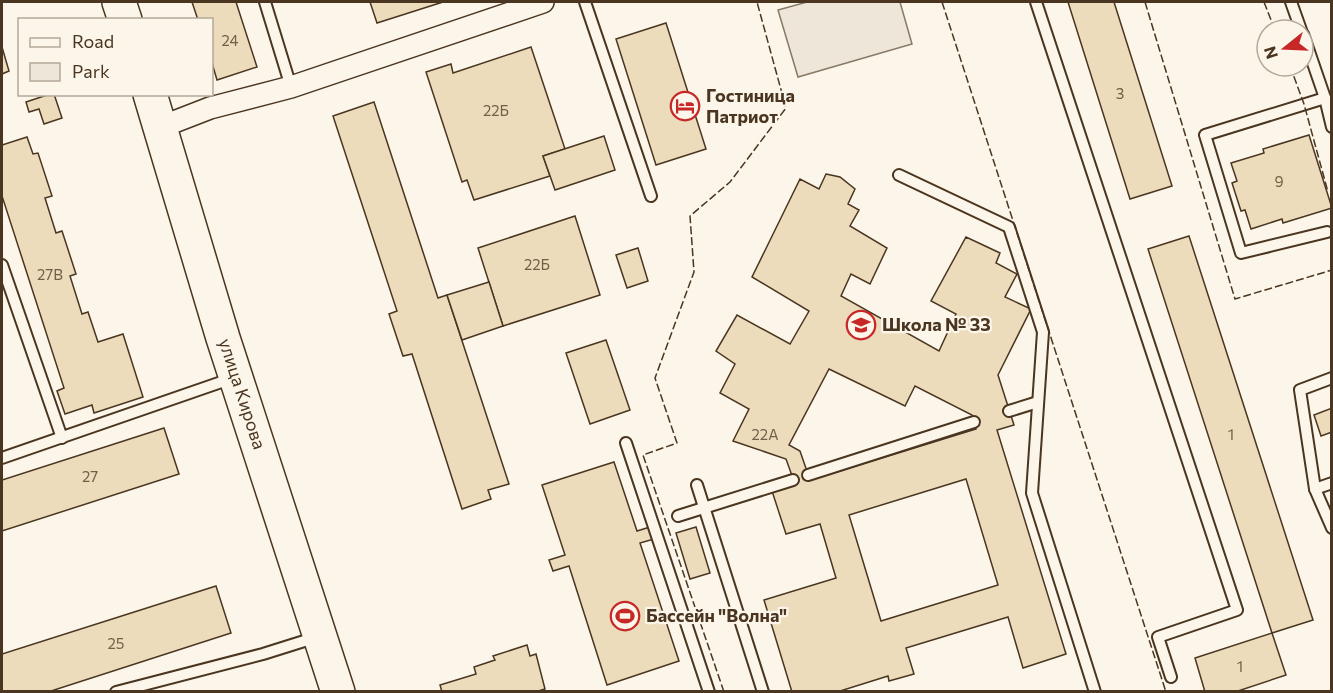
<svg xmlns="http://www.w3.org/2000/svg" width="1333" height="693" font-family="Commissioner,sans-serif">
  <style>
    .green { fill: #ede6d9; stroke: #887966; stroke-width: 1.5 }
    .building { fill: #ecdcbc; stroke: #4a3520; stroke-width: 1.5; fill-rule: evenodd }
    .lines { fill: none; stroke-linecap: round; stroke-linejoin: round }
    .lane-casing { stroke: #4a3520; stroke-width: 14 }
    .street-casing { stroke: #4a3520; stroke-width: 24 }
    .primary-casing { stroke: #4a3520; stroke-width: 36 }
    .lane { stroke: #fbf6e9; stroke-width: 10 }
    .street { stroke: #fbf6e9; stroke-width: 21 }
    .primary { stroke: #fbf6e9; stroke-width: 33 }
    .fence { stroke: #4a3520; stroke-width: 1.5; stroke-dasharray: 8 3; stroke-linecap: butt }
    .labels { text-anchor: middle; stroke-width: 4.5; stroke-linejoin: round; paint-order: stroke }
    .number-label { font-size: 15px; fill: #725f47 }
    .poi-label { font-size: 18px; font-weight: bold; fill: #4a3520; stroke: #fbf6e9; text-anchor: start }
    .street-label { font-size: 18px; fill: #4a3520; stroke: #fbf6e9 }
  </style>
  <rect width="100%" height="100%" fill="#fbf6e9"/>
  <path class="green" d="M807,2H900L912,44L798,77L778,10Z"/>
  <g class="building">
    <path d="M192,2H236L257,67L217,80L212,63V20H198Z"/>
    <path d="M370,2H443L377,23Z"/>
    <path d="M1068,2H1114L1172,186L1130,199Z"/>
    <path d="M666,23L706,149L656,165L616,39Z"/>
    <path d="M2,47L9,71L2,74Z"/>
    <path d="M531,47L565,149L543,156L550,176L474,200L467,180L462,182L426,72L451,64L453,73Z"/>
    <path d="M50,94H54L62,118L44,124L39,109L29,112L26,102Z"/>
    <path d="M374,102L438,298L447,295L509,484L488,490L491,499L462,509L412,354L403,356L389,314L397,311L333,116Z"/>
    <path d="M1309,135L1332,208L1283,223L1282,219L1251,229L1245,210L1241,211L1232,183L1237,181L1231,163L1264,153L1263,149Z"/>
    <path d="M604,136L615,170L555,190L543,156Z"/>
    <path d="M27,137L33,154L38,153L52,196L45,198L56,233L62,231L76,274L70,276L82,314L88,312L98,342L123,334L143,397L94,413L92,405L65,414L57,391L64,388L2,196V145Z"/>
    <path d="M826,174L840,177L855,189L848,204L859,210L850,226L887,248L870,284L851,274L841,296L939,351L956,314L931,301L966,237L1000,253L996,263L1017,274L1005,297L1031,309L998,375L1014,425L997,430L1066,654L1023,668L1008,617L906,648L914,674L889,681L888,676L837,692H792L764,600L836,578L820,524L786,534L772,491L795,484L786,459L733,441L749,409L720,393L735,364L716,351L737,315L790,344L809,311L752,277L800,179L819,189ZM829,369L905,406L915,386L972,415L976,429L810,480L800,451L789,445ZM966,479L998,585L881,621L849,515Z"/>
    <path d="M575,216L600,295L503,326L478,248Z"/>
    <path d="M1189,236L1313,620L1272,633L1148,249Z"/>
    <path d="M638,248L648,281L627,288L616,255Z"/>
    <path d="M489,282L503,326L462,340L447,295Z"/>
    <path d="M606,340L630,410L590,424L566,353Z"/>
    <path d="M1332,408V432L1321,436L1314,415Z"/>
    <path d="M164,428L179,474L2,531V480Z"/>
    <path d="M614,462L637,531L650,527L654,539L640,543L679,661L607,685L569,566L553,571L549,560L565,555L542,485Z"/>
    <path d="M696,527L710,573L690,579L676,533Z"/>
    <path d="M216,586L231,633L48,692H2V654Z"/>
    <path d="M1272,633L1286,675L1235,692H1205L1195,658Z"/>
    <path d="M527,645L530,656L536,654L545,689L535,692H442L440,685L476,674L474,667L495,660L493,656Z"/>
  </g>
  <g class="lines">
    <g class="lane-casing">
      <g id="lane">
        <path d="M265,2L291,87"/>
        <path d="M585,2L651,196"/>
        <path d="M1036,2L1237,610L1158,637L1171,677"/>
        <path d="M1291,2L1301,30"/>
        <path d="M1303,34L1325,98L1332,127"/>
        <path d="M1325,98L1205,135L1241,253L1327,232"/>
        <path d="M899,175L1009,227L1043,332L1032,493L1095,692"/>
        <path d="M2,265L62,438"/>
        <path d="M1332,378L1300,390L1315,489L1332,528"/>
        <path d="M1009,411L1038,402"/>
        <path d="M626,443L709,692"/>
        <path d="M2,458L233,378"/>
        <path d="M808,475L974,422"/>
        <path d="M697,485L763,692"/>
        <path d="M1315,489L1332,483"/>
        <path d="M678,516L793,480"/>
        <path d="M116,692L263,654L317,637"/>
      </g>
    </g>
    <g class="street-casing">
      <path id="street" d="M161,127L210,108L291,87L543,2"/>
    </g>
    <g class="primary-casing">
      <g id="primary">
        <path d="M119,2L125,20"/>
        <path d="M150,94L223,338L338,692"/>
      </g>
    </g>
    <use href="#lane" class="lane"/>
    <use href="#street" class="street"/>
    <use href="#primary" class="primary"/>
    <g class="fence">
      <path d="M942,2L1166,692"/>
      <path d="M1145,2L1235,299L1332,270"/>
      <path d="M1264,2L1275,30"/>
      <path d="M1290,66L1304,104L1328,192"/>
      <path d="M724,692L643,455L677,443L655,378L694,272L690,216L730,182L786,108L757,2"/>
    </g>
  </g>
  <defs>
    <g id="hotel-ring" transform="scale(1.5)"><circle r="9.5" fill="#fbf6e9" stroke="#c62828" stroke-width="1.5"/><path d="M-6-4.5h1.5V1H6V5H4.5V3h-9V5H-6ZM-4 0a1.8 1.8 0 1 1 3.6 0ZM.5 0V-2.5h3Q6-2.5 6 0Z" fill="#c62828"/></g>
    <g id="school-ring" transform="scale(1.5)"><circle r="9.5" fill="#fbf6e9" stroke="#c62828" stroke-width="1.5"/><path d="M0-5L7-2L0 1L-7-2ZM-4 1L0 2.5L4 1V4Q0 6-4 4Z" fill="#c62828"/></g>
    <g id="stadium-ring" transform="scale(1.5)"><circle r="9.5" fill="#fbf6e9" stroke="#c62828" stroke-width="1.5"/><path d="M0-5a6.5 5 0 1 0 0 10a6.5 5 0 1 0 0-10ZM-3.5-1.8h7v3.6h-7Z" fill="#c62828"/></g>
  </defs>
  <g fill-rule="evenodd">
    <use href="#hotel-ring" x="685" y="106"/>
    <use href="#school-ring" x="861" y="325"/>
    <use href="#stadium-ring" x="625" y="616"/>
  </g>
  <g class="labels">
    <g class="number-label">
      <text x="230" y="46">24</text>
      <text x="1120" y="99">3</text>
      <text x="496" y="116">22Б</text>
      <text x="1279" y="187">9</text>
      <text x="537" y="270">22Б</text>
      <text x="50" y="280">27В</text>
      <text x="765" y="440">22А</text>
      <text x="1231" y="440">1</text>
      <text x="90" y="482">27</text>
      <text x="116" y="649">25</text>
      <text x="1240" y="672">1</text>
    </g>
    <g class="poi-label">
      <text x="706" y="102">Гостиница<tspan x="706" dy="21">Патриот</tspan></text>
      <text x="882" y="331">Школа № 33</text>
      <text x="646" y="622">Бассейн "Волна"</text>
    </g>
    <g class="street-label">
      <text transform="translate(242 394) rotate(72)" y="6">улица Кирова</text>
    </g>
  </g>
  <rect width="1333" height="693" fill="none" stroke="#4a3520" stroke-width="6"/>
  <rect x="18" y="18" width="195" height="78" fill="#fbf6e9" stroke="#b4a999" stroke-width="1.5"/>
  <rect x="30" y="38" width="30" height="9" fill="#fbf6e9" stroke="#b4a999" stroke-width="1.5"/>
  <text x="72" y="48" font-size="18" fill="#4a3520">Road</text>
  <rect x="30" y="63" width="30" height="18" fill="#ede6d9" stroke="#b4a999" stroke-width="1.5"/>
  <text x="72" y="78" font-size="18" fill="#4a3520">Park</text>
  <g transform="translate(1285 48) rotate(252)"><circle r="28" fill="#fbf6e9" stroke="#b4a999" stroke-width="1.5"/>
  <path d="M0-4.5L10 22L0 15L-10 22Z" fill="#c62828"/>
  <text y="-9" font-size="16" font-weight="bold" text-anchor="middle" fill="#4a3520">N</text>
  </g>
</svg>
